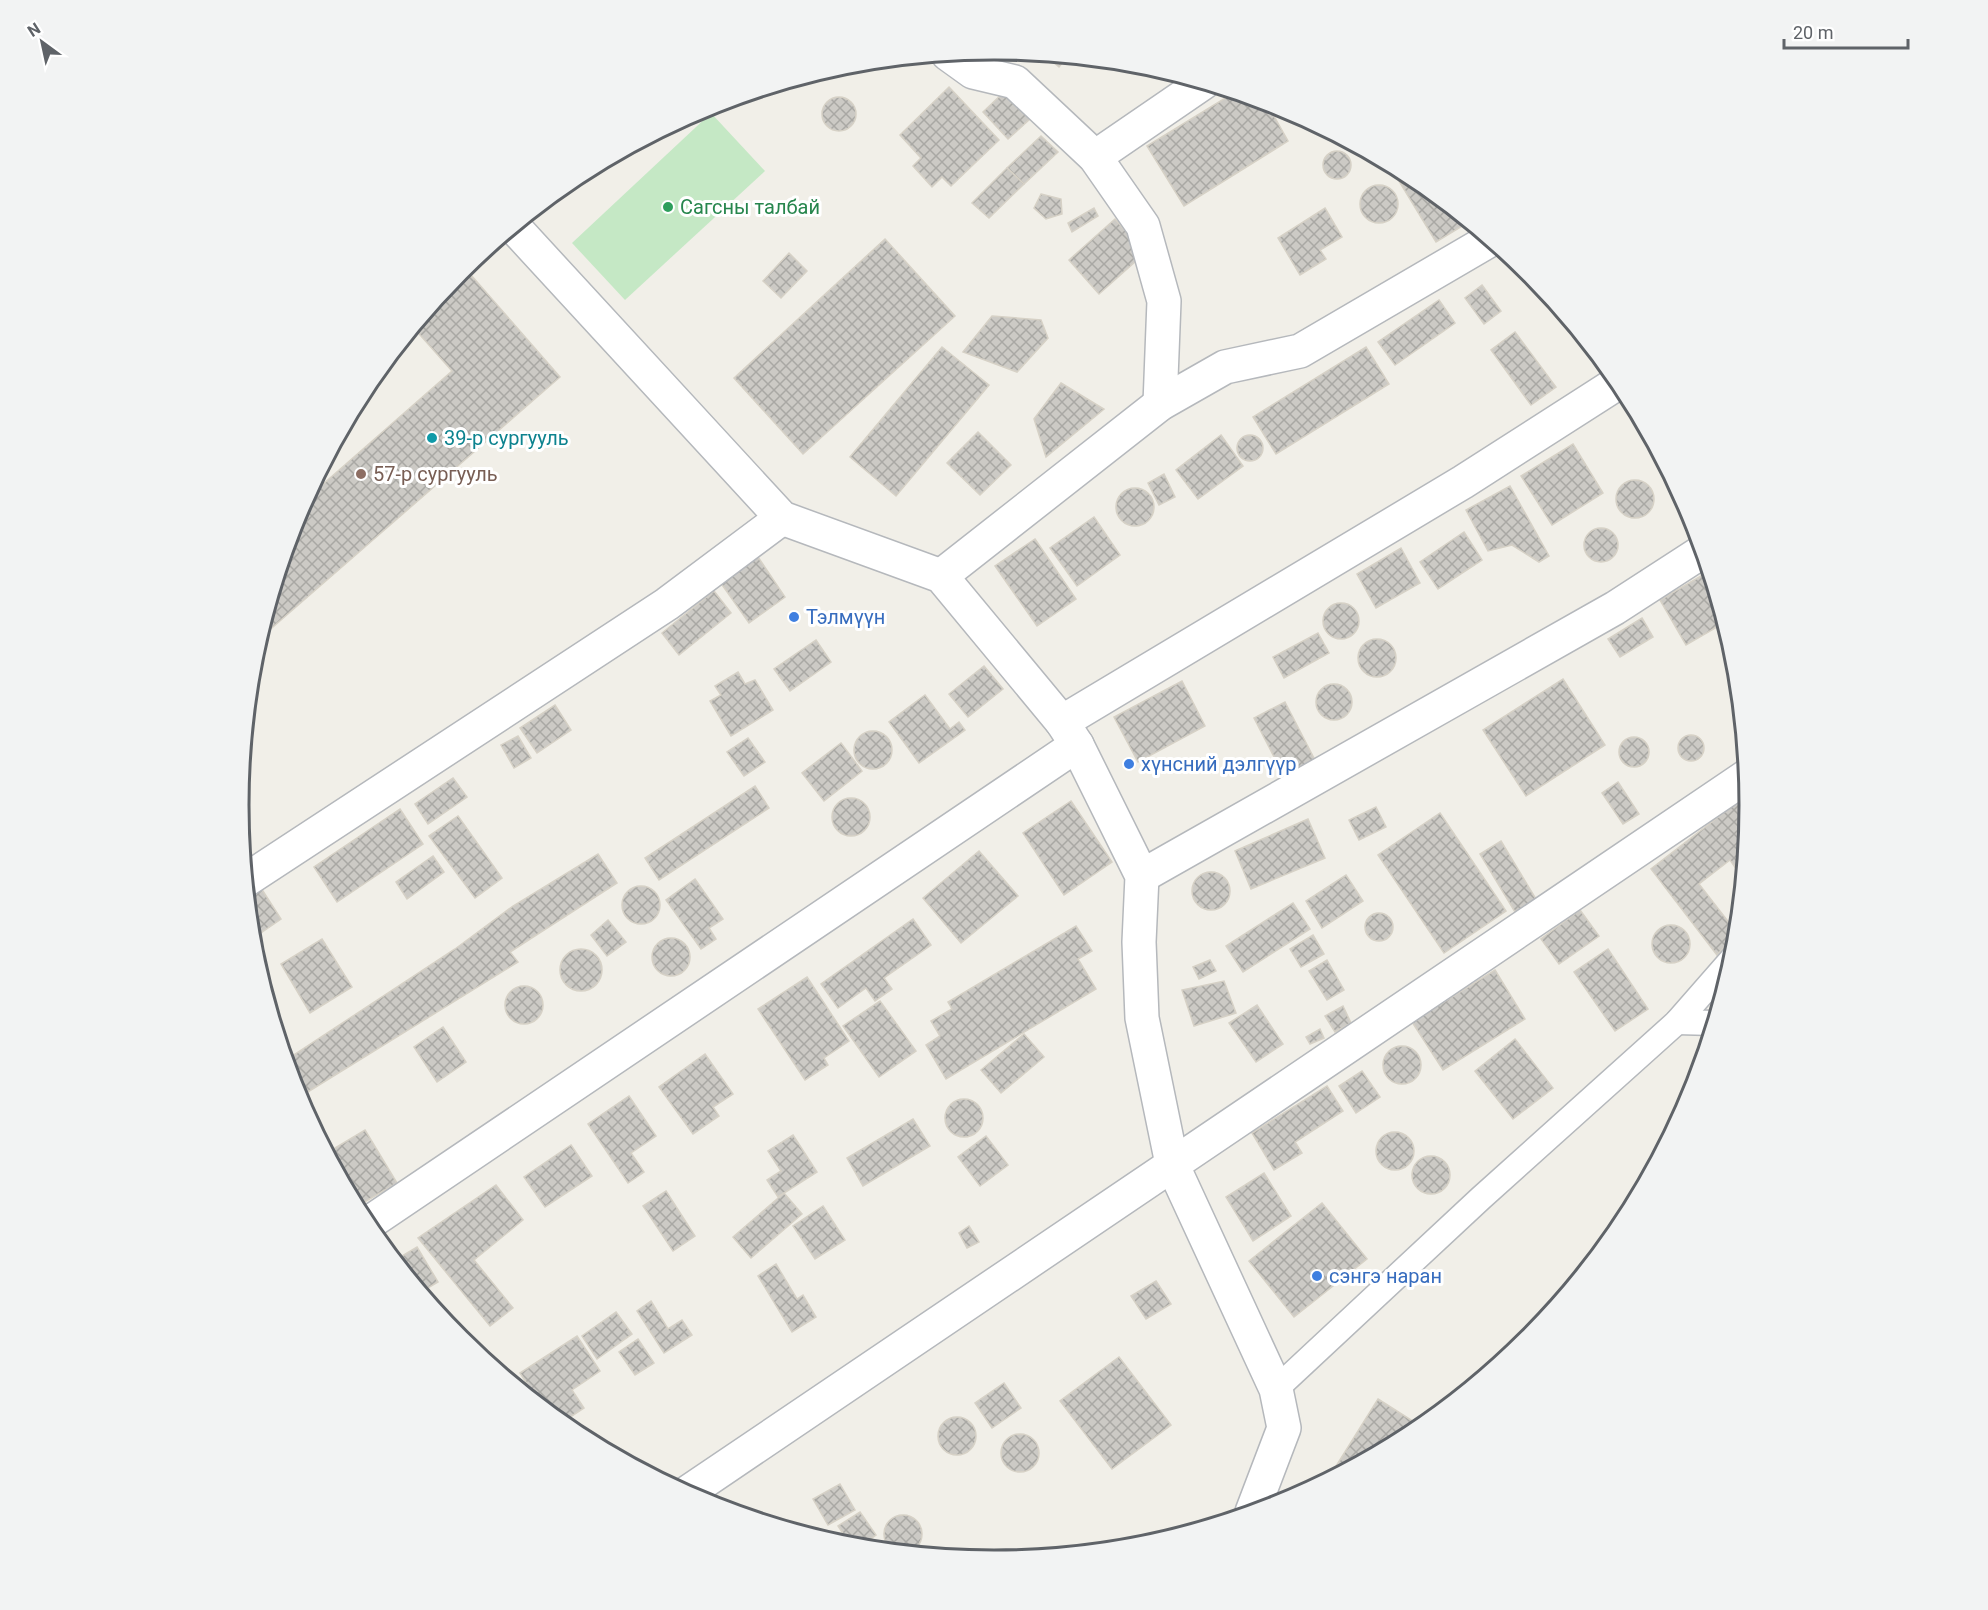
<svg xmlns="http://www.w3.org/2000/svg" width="1988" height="1610" font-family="Roboto,sans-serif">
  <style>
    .pitch { fill: #c5e8c5 }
    .building { fill: url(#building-cross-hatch); stroke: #d6d1c6; stroke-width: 1.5 }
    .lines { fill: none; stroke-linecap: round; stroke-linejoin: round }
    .service-casing { stroke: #b5b8bc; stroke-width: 27 }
    .minor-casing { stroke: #b5b8bc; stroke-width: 36 }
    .service { stroke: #fff; stroke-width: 24 }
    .minor { stroke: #fff; stroke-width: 33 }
    .leisure-dot { fill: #2e9e5b; stroke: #fff; stroke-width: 2 }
    .culture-dot { fill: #0f9aa8; stroke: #fff; stroke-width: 2 }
    .education-dot { fill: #8d6e63; stroke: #fff; stroke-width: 2 }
    .shop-dot { fill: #3f7fe0; stroke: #fff; stroke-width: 2 }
    .labels { text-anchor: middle; stroke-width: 6; stroke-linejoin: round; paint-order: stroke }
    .leisure-label { font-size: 20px; fill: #27864d; stroke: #fff; text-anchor: start }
    .culture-label { font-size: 20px; fill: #0d838f; stroke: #fff; text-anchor: start }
    .education-label { font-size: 20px; fill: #785e54; stroke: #fff; text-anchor: start }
    .shop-label { font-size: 20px; fill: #366cbe; stroke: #fff; text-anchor: start }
    .rim { fill: none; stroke: #5f6368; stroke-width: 3 }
  </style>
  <defs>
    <pattern id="building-cross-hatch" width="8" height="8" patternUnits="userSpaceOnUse" patternTransform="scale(1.5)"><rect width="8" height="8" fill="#cccac5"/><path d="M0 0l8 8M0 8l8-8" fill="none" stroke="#a9a8a4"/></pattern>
  </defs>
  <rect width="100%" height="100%" fill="#f1efe8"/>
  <path class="pitch" d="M711,113L765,171L625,300L572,243Z"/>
  <g class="building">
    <path d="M1044,54L1067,57L1059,67Z"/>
    <path d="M949,87L999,140L951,186L942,177L932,187L913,166L921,158L900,135Z"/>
    <path d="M1004,92L1030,119L1008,139L983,112Z"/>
    <path d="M1235,92L1266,102L1288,141L1184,206L1147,146Z"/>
    <circle cx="839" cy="114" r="17"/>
    <path d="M1267,102L1283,107L1287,109L1276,116Z"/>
    <path d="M1041,136L1058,152L1024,184L1007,168Z"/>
    <circle cx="1337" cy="165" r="14"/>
    <path d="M1388,163L1414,177L1469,222L1436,242Z"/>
    <path d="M1007,168L1024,184L989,218L972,203Z"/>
    <circle cx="1379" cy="204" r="19"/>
    <path d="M1041,194L1061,199L1062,214L1046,219L1034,208Z"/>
    <path d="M1094,208L1098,216L1072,232L1068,223Z"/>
    <path d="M1325,208L1342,237L1320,250L1326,259L1300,275L1278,238Z"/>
    <path d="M1115,219L1145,253L1099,294L1069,260Z"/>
    <path d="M885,239L955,316L803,454L734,378Z"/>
    <path d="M789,253L807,271L781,298L763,281Z"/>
    <path d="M464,267L560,377L258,640L296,516L305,500L452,371L413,327Z"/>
    <path d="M1482,285L1501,311L1484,324L1465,298Z"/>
    <path d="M1439,300L1455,323L1395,365L1378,342Z"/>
    <path d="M992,316L1041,320L1048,338L1017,372L963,352Z"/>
    <path d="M1515,332L1556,387L1531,405L1491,350Z"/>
    <path d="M942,347L989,385L896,496L850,457Z"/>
    <path d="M1366,347L1389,384L1276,454L1253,417Z"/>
    <path d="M1061,383L1104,409L1046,457L1034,419Z"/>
    <path d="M978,432L1011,465L980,495L947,463Z"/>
    <circle cx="1250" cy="448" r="13"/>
    <path d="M1221,435L1243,466L1198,499L1176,470Z"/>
    <path d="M1573,444L1603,493L1552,525L1521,476Z"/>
    <path d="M1666,467L1679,491L1666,479Z"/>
    <path d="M1164,474L1175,497L1159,505L1148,483Z"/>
    <circle cx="1635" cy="499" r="19"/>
    <path d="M1510,486L1549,556L1539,562L1512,545L1488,551L1466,510Z"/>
    <circle cx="1135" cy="507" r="19"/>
    <path d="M1094,517L1120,555L1077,586L1050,548Z"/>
    <circle cx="1601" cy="545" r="17"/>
    <path d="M1464,532L1482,560L1438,589L1420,562Z"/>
    <path d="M1035,539L1076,599L1037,626L995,566Z"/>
    <path d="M1401,548L1420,583L1376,608L1357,574Z"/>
    <path d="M758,557L785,597L749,623L720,582Z"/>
    <path d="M1706,573L1713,585L1724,623L1686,645L1660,600Z"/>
    <path d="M714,591L731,613L679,655L662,633Z"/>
    <circle cx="1341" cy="621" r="18"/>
    <path d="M1642,618L1653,637L1620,657L1608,639Z"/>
    <path d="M1318,633L1329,653L1284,678L1273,657Z"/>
    <circle cx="1377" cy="658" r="19"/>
    <path d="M816,640L831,662L790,691L774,669Z"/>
    <path d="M984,666L1003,689L968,717L949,694Z"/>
    <path d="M738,672L745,684L755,680L773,710L731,736L710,701L721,695L715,686Z"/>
    <path d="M1563,679L1605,745L1526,796L1483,730Z"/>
    <path d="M1182,681L1205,726L1138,762L1114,717Z"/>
    <circle cx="1334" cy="702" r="18"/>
    <path d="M925,695L950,729L959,722L965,730L919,763L889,722Z"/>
    <path d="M1285,702L1317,764L1286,780L1254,718Z"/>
    <path d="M555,705L571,730L537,753L520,728Z"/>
    <circle cx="873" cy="750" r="19"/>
    <circle cx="1691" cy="748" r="13"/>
    <path d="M518,736L531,758L514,768L501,745Z"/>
    <circle cx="1634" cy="752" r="15"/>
    <path d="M748,738L765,762L744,776L727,752Z"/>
    <path d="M841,743L862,771L824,801L802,773Z"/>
    <path d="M453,778L467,797L428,824L415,804Z"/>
    <path d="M1618,782L1639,814L1623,824L1602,793Z"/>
    <path d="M755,786L769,808L659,880L645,858Z"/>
    <path d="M1748,794L1742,877L1730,860L1699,884L1737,933L1717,955L1651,869Z"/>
    <circle cx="851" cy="817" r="19"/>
    <path d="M1071,801L1112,862L1064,895L1023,833Z"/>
    <path d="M1376,807L1386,827L1359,840L1349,820Z"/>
    <path d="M400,809L423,844L337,902L314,867Z"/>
    <path d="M1440,813L1506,911L1444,953L1378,855Z"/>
    <path d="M458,816L502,878L475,898L429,836Z"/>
    <path d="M1308,819L1325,858L1251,889L1235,851Z"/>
    <path d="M1501,841L1539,904L1518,917L1480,854Z"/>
    <path d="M979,851L1018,896L961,943L923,898Z"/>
    <path d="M598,854L617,883L510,952L518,962L298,1098L286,1060L455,949L513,906Z"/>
    <path d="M433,856L444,872L407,899L396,882Z"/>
    <circle cx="1211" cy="891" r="19"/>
    <path d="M1346,875L1363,901L1322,928L1306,901Z"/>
    <path d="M695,879L723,919L709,928L716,939L701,949L666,900Z"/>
    <circle cx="641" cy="905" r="19"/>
    <path d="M261,888L281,919L252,939L248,897Z"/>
    <path d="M1293,903L1310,929L1243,972L1226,946Z"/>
    <path d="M1580,910L1599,936L1559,964L1541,939Z"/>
    <circle cx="1379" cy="927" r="14"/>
    <path d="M913,919L931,945L884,978L892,989L875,1001L866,988L838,1008L821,984Z"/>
    <path d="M608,920L626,942L607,956L591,935Z"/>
    <circle cx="1671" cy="944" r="19"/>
    <path d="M1076,926L1092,951L1078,959L1096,989L946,1079L926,1045L940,1036L931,1021L952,1009L948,1002Z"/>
    <path d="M1313,935L1324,954L1301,967L1290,949Z"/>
    <circle cx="671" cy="957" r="19"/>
    <path d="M322,939L352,987L310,1013L281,964Z"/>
    <circle cx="581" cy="970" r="21"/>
    <path d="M1608,949L1648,1009L1615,1031L1574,972Z"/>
    <path d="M254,955L262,961L264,967L262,981Z"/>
    <path d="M1210,960L1216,971L1199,979L1193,967Z"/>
    <path d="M1327,960L1344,990L1327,1000L1309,971Z"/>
    <path d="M1495,970L1525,1019L1443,1070L1412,1022Z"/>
    <path d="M807,977L849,1041L824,1058L828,1065L805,1080L758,1009Z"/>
    <path d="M1224,981L1236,1013L1194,1026L1182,990Z"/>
    <circle cx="524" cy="1005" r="19"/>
    <path d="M880,1001L916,1051L879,1077L843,1026Z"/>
    <path d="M1257,1005L1283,1044L1256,1062L1229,1023Z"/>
    <path d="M1343,1006L1351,1023L1335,1032L1325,1016Z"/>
    <path d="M443,1027L466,1062L437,1082L414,1047Z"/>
    <path d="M1320,1029L1324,1038L1310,1044L1306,1037Z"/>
    <path d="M1024,1034L1044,1057L1001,1093L981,1070Z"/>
    <path d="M1515,1039L1553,1088L1513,1119L1475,1071Z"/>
    <circle cx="1402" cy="1065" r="19"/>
    <path d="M705,1054L733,1094L713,1107L719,1116L693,1134L659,1087Z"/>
    <path d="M1362,1071L1380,1097L1356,1113L1339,1086Z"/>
    <path d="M1327,1086L1343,1111L1295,1142L1302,1153L1274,1170L1252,1133Z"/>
    <path d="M629,1096L656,1136L631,1153L644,1172L628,1183L588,1124Z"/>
    <circle cx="964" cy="1118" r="19"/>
    <path d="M913,1119L930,1146L863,1186L847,1158Z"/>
    <path d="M365,1130L397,1183L356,1207L331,1160L335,1148Z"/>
    <circle cx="1395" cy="1151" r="19"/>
    <path d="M793,1135L817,1172L778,1197L767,1180L781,1171L768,1151Z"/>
    <path d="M986,1136L1008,1165L980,1186L958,1157Z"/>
    <path d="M571,1145L592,1176L545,1207L524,1177Z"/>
    <circle cx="1431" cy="1175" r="19"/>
    <path d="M1264,1173L1291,1216L1253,1241L1226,1197Z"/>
    <path d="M496,1185L523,1220L474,1260L513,1308L490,1326L418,1238Z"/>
    <path d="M666,1191L695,1236L673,1251L643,1206Z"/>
    <path d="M784,1193L802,1214L751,1258L733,1237Z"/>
    <path d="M1322,1203L1367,1259L1294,1317L1249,1261Z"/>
    <path d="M823,1206L845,1240L815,1259L793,1226Z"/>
    <path d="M969,1226L979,1242L967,1248L959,1233Z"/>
    <path d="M417,1247L438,1282L421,1292L397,1259Z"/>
    <path d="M776,1264L797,1299L803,1295L816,1317L792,1332L758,1276Z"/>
    <path d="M1156,1281L1171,1304L1146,1319L1131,1296Z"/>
    <path d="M651,1301L668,1329L682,1320L692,1335L664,1353L637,1311Z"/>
    <path d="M616,1312L632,1334L597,1359L582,1336Z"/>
    <path d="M577,1336L600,1371L572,1390L584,1408L561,1423L542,1407L520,1373Z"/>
    <path d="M638,1339L654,1363L635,1375L619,1352Z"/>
    <path d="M1119,1357L1171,1425L1112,1469L1060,1401Z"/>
    <path d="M1004,1383L1021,1408L992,1428L975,1403Z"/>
    <path d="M1378,1399L1422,1427L1328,1479Z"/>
    <circle cx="957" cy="1436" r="19"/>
    <circle cx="1020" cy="1453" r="19"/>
    <path d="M840,1484L855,1510L828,1525L813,1499Z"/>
    <path d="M860,1512L876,1535L859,1547H852L838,1526Z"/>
    <circle cx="903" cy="1534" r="19"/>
    <path d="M817,1528L828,1532L835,1542L803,1533Z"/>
  </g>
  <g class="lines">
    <g class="service-casing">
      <g id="service">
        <path d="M1677,1022L1714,1023"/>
        <path d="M1276,1389L1481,1198L1677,1022L1733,958"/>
      </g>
    </g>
    <g class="minor-casing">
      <g id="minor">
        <path d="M948,54L973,72L1015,82L1095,157L1143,226L1164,301L1160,404"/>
        <path d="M1095,157L1203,83"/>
        <path d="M514,227L782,518L941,576L1062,722L1077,745L1142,876L1139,942L1142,1018L1172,1164L1276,1389L1284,1428L1252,1512"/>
        <path d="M941,576L1160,404L1225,367L1300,351L1490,240"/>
        <path d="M1062,722L1463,482L1619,382"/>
        <path d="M1142,876L1615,608L1703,551"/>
        <path d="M246,880L667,604L782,518"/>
        <path d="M366,1225L1077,745"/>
        <path d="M687,1493L1747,776"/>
      </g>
    </g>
    <use href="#service" class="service"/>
    <use href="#minor" class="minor"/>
  </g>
  <circle class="leisure-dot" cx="668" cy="207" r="6"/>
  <circle class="culture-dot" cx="432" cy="438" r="6"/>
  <circle class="education-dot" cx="361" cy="474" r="6"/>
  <g class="shop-dot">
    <circle cx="794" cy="617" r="6"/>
    <circle cx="1129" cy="764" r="6"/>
    <circle cx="1317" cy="1276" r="6"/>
  </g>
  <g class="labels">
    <g class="leisure-label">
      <text x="680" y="214">Сагсны талбай</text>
    </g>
    <g class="culture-label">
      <text x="444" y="445">39-р сургууль</text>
    </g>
    <g class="education-label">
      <text x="373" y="481">57-р сургууль</text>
    </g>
    <g class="shop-label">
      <text x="806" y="624">Тэлмүүн</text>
      <text x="1141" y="771">хүнсний дэлгүүр</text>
      <text x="1329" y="1283">сэнгэ наран</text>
    </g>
  </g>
  <path d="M0 0H1988V1610H0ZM249 805a745 745 0 1 1 1490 0a745 745 0 1 1-1490 0Z" fill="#f2f3f3" fill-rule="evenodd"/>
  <path class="rim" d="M249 805a745 745 0 1 1 1490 0a745 745 0 1 1-1490 0Z"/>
  <g transform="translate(42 42) rotate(327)" stroke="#ffffff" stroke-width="4.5" paint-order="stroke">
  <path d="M0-4.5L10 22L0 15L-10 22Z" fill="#5f6368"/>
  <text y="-9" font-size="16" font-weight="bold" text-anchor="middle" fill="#5f6368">N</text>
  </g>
  <path d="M1784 39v9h124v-9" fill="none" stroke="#5f6368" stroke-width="3"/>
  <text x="1793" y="39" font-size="18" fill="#5f6368" stroke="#ffffff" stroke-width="4.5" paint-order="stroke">20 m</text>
</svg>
